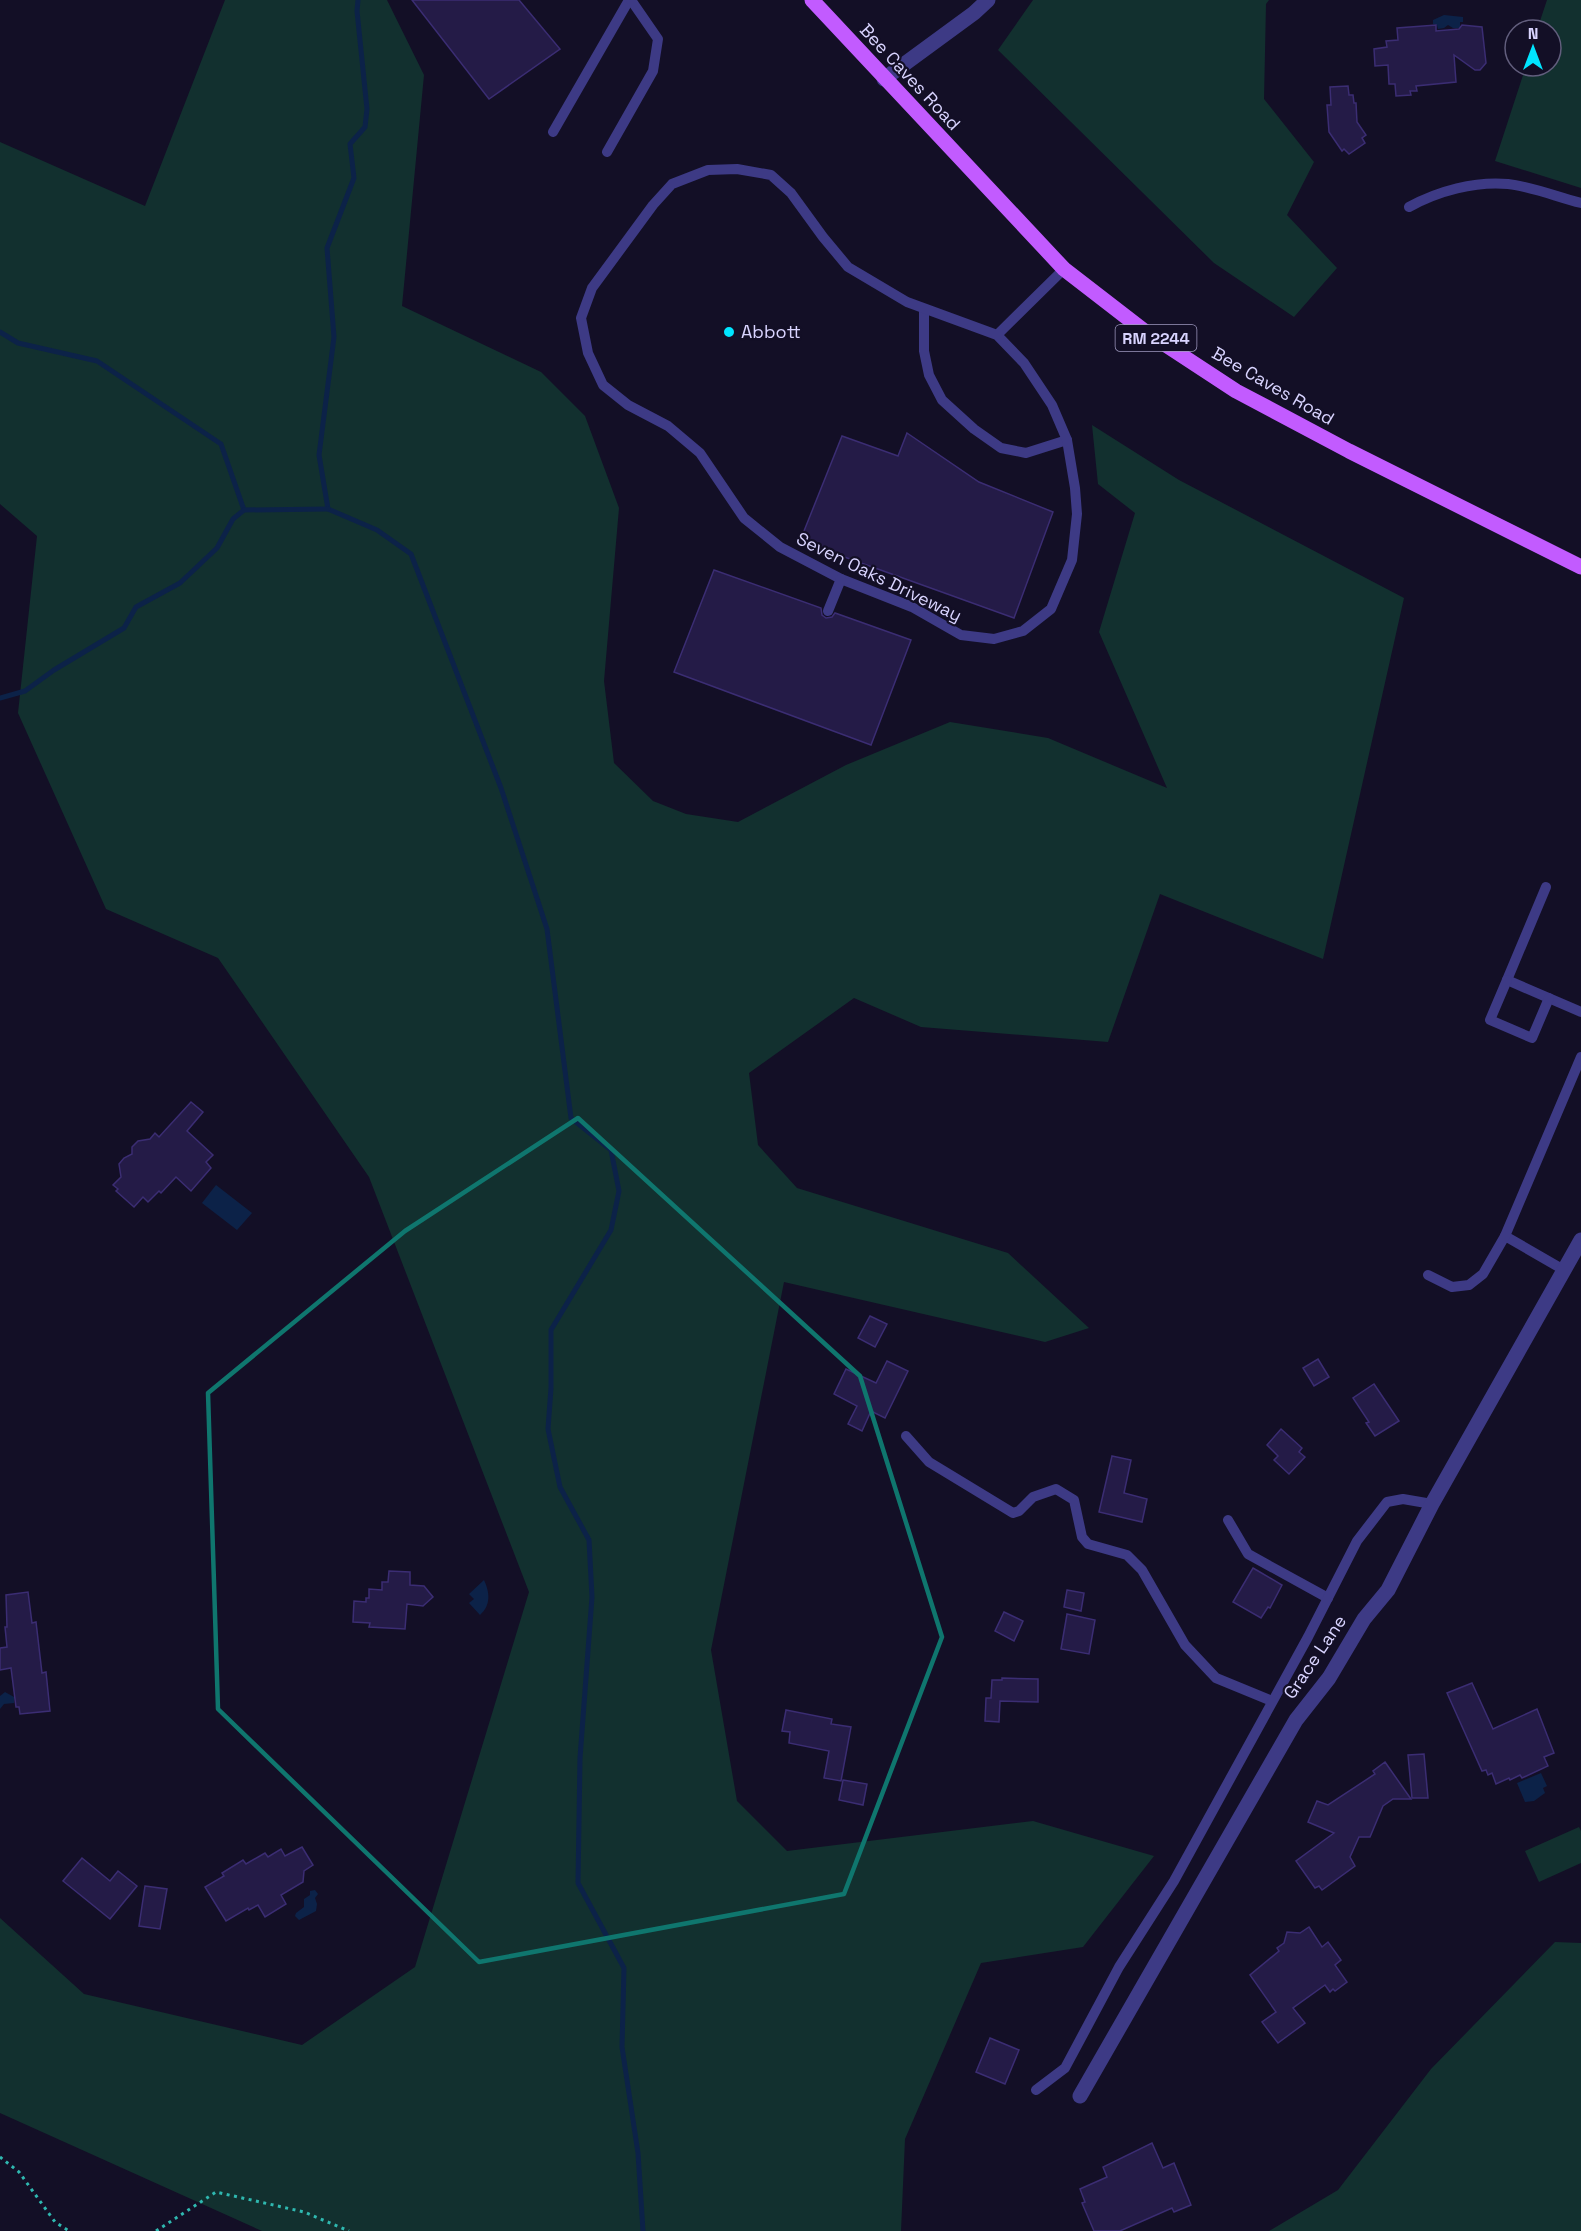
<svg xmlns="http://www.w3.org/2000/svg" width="1581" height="2231" font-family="'Space Grotesk',sans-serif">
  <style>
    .green { fill: #12302f }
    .water { fill: #0c2248 }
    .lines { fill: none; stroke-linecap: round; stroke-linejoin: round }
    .stream { stroke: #0c2248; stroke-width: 5 }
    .building { fill: #241b47; stroke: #3b2d73; stroke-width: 1.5 }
    .path { stroke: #2fb8b0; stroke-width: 3; stroke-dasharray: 3 4.5; stroke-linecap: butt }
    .lane { stroke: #3d3a85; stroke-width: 10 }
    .street { stroke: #3d3a85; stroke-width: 15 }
    .primary { stroke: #c25bff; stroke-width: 15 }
    .marked { fill: none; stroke: #0f766e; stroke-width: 4.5; stroke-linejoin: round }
    .poi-dot { fill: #00e5ff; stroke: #130f26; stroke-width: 2 }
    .labels { text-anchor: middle; stroke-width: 4.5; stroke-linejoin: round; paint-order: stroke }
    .shield { fill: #130f26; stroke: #9e99be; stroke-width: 1.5 }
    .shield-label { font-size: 16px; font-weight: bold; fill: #d9d4ff }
    .street-label { font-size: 18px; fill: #d9d4ff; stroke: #130f26 }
    .poi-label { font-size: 18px; fill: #d9d4ff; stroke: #130f26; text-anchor: start }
  </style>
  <rect width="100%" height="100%" fill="#130f26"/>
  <g class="green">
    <path d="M225,0H387L424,75L402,306L541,372L585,416L619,508L604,681L614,763L653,801L686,814L738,822L846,765L950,722L1048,738L1167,788L1099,632L1135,513L1098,484L1092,425L1179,480L1404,598L1323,959L1160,894L1108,1042L921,1027L854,998L749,1073L758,1145L797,1188L1008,1253L1089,1328L1045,1342L784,1282L711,1650L737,1801L787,1851L1033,1821L1154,1856L1083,1947L981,1963L905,2139L901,2231H262L0,2113V1918L84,1994L302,2045L415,1967L529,1592L369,1177L218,958L106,909L18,713L37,536L0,504V142L145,206Z"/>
    <path d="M1033,0H1269L1266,4L1264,99L1314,162L1287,215L1337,268L1294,317L1214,263L998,50Z"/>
    <path d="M1547,0H1581V188L1495,161L1526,66H1551V30H1537Z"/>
    <path d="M1579,1827L1581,1831V1863L1539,1882L1525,1851Z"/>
    <path d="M1555,1942L1581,1943V2231H1269L1338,2190L1431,2069Z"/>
  </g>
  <g class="water">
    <path d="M1444,15L1463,17V22H1460V28H1453L1448,25L1444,28L1438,29L1437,25L1433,24V20Z"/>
    <path d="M216,1185L252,1213L237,1230L202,1203Z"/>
    <path d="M484,1580C490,1593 491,1605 480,1615L469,1603L474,1599L469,1594Z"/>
    <path d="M5,1692L14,1697V1703L4,1704L0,1709V1696Z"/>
    <path d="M1541,1773L1547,1786L1543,1788L1545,1793L1534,1801L1525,1802L1517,1783Z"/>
    <path d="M315,1890L318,1894L315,1898L317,1904L316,1911L299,1920L295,1916L296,1913L304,1907V1899L310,1895V1891Z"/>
  </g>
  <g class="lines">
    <g class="stream">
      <path d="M358,0L357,11L367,109L365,127L350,144L354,178L327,248L334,337L319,455L328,509L377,530L411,554L501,788L547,929L571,1118L611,1150L619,1191L611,1230L551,1330V1388L548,1429L560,1487L589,1540L592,1597L580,1758L578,1883L624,1968L622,2047L638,2153L643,2231"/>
      <path d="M0,332L18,343L97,361L221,444L244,510"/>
      <path d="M0,698L25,691L54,670L124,628L136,607L180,583L217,548L233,519L244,510L328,509"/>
    </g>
  </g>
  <g class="building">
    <path d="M412,0H519L560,49L489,99Z"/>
    <path d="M1436,25V31L1459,29L1462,25L1482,27L1486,63L1480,70H1475L1454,55L1456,82L1416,86L1417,91H1410L1411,95L1396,96L1395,84H1389L1388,65L1375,66L1374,49L1387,47L1386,41L1398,40L1397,28Z"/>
    <path d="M1348,86L1349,95H1353L1354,103H1356L1357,122L1366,135L1362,138L1365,143L1349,154L1344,149L1342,151L1329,132L1327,105H1331L1330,87Z"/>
    <path d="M907,433L979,482L1053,512L1014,618L800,541L842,436L898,456Z"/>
    <path d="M714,570L821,608L822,615L826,618L832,617L835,613L911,640L871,745L674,672Z"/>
    <path d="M191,1102L203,1112L187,1131L213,1155L206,1162L211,1168L191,1191L176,1177L161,1193L159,1191L148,1202L143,1197L134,1207L116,1191L118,1189L113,1185L121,1177L119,1164L124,1158L132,1154V1147L138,1141L150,1139L155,1133L159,1137Z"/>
    <path d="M870,1316L887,1324L875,1347L858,1338Z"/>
    <path d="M1318,1359L1329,1377L1314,1386L1303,1368Z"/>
    <path d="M887,1361L908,1371L885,1418L871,1411L862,1431L848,1424L857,1406L834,1394L846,1369L876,1383Z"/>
    <path d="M1374,1384L1399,1421L1375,1436L1366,1423L1369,1422L1353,1398Z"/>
    <path d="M1281,1429L1302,1448L1299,1452L1305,1457L1289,1474L1274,1460L1278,1456L1267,1445Z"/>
    <path d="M1112,1456L1131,1460L1124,1493L1147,1499L1142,1522L1099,1512Z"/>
    <path d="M1253,1568L1282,1585L1270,1608L1268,1607L1261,1618L1233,1602Z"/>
    <path d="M389,1571L410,1572V1585L424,1586L433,1597L423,1606L407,1604L405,1629L369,1627L370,1623L353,1622L354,1601L366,1602V1598H369V1589L382,1590V1582H388Z"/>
    <path d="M1067,1590L1084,1593L1081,1611L1064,1607Z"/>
    <path d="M28,1592L32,1623L36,1622L42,1673L46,1672L50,1711L20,1714L19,1707H16L11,1668L0,1670V1648L7,1647L5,1627H7L6,1595Z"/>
    <path d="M1004,1612L1023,1621L1014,1641L995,1631Z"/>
    <path d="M1067,1614L1095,1620L1089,1654L1061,1649Z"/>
    <path d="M1002,1678L1038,1679V1702L1000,1701L999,1722L985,1721L986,1698H991L992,1680H1002Z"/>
    <path d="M1472,1683L1493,1729L1537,1709L1554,1753L1544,1757L1548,1766L1522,1778L1520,1775L1510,1780L1509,1778L1496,1784L1492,1773L1488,1775L1486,1770L1482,1771L1447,1693Z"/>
    <path d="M786,1710L832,1719L831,1724L851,1727L841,1781L824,1778L829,1751L789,1743L790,1732L782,1731Z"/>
    <path d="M1424,1754L1428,1798H1412L1408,1755Z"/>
    <path d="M1385,1762L1411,1799H1393L1383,1806L1370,1837H1359L1350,1857L1355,1866L1322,1890L1319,1886L1315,1888L1296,1861L1334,1833L1308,1822L1317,1801L1328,1805L1375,1774L1373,1771Z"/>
    <path d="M843,1780L867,1784L863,1805L839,1800Z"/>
    <path d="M302,1847L313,1865L304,1871L303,1882L281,1895L286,1904L265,1917L258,1905L249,1910L248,1908L226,1921L205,1887L224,1876L222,1873L243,1860L246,1864L265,1853L268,1857L281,1849L285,1856Z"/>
    <path d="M82,1858L110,1881L118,1871L137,1886L110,1919L63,1881Z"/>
    <path d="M145,1886L167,1889L160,1929L139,1926Z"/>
    <path d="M1309,1927L1322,1947L1328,1942L1341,1960L1335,1965L1347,1982L1335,1991L1333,1989L1330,1992L1325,1985L1293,2008L1305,2023L1278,2043L1262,2022L1276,2012L1250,1975L1279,1951L1277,1948L1284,1943L1287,1932L1300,1933Z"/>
    <path d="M990,2038L1019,2050L1005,2084L976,2072Z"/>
    <path d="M1152,2143L1163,2168L1174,2163L1191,2205L1174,2212L1172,2208L1120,2231H1094L1082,2203L1085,2202L1080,2189L1107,2177L1103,2167Z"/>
  </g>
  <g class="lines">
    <g class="path">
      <path d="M0,2157L19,2172L55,2222L69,2231"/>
      <path d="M156,2231L216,2192L304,2212L349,2231"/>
    </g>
    <g class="lane">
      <path d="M553,132L629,0"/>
      <path d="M607,152L653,71L658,39L631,0"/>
      <path d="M1409,207C1438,191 1475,181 1508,184C1533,187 1557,197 1581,203"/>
      <path d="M924,309V351L929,375L942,400L974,429L1001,448L1026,453L1067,440"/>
      <path d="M997,335L1024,363L1052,405L1067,440L1075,488L1077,514L1072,560L1051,609L1023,631L994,639L961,635L912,607L841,579L780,547L744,518L700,453L668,426L628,405L603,385L588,353L581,318L592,288L653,205L672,184L708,170L737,169L771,175L791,193L823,237L848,267L907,302L997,335L1064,269"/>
      <path d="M828,611L841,579"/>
      <path d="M1546,887L1507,980L1581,1012"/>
      <path d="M1507,980L1490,1020L1532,1038L1549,998"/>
      <path d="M1505,1236L1564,1270"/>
      <path d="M1428,1275L1452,1287L1469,1285L1483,1274L1505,1236L1581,1057"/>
      <path d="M906,1436L929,1462L1013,1513L1019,1511L1033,1497L1056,1489L1074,1500L1082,1537L1088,1544L1127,1555L1142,1570L1185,1645L1216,1678L1272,1701"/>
      <path d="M1228,1520L1248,1554L1328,1598"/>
      <path d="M1036,2090L1065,2068L1119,1967L1174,1881L1308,1637L1357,1541L1387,1502L1403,1499L1432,1504"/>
    </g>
    <g class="street">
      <path d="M884,79L974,13L988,0"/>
      <path d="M1080,2096L1296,1720L1329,1678L1364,1619L1388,1590L1432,1504L1581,1240"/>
    </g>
    <path class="primary" d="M812,0L1064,269L1143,330L1236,391L1349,451L1581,567"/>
  </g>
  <path class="marked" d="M578,1118L860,1376L942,1637L844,1894L479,1962L218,1709L208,1393L405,1231Z"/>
  <circle class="poi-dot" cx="729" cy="332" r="6"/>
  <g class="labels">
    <rect class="shield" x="1115.5" y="325" width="81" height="26" rx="4.5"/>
    <g class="shield-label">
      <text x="1156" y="344">RM 2244</text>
    </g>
    <g class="street-label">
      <text transform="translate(910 77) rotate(47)" y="6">Bee Caves Road</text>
      <text transform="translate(1273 386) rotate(30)" y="6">Bee Caves Road</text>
      <text transform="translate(879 577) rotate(26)" y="6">Seven Oaks Driveway</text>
      <text transform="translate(1315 1657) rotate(-56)" y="6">Grace Lane</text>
    </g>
    <g class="poi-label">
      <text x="741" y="338">Abbott</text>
    </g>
  </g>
  <g transform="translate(1533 48)"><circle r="28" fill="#130f26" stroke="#625e7d" stroke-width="1.5"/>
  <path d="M0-4.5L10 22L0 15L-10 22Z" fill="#00e5ff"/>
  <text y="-9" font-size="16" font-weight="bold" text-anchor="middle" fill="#d9d4ff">N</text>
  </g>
</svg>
